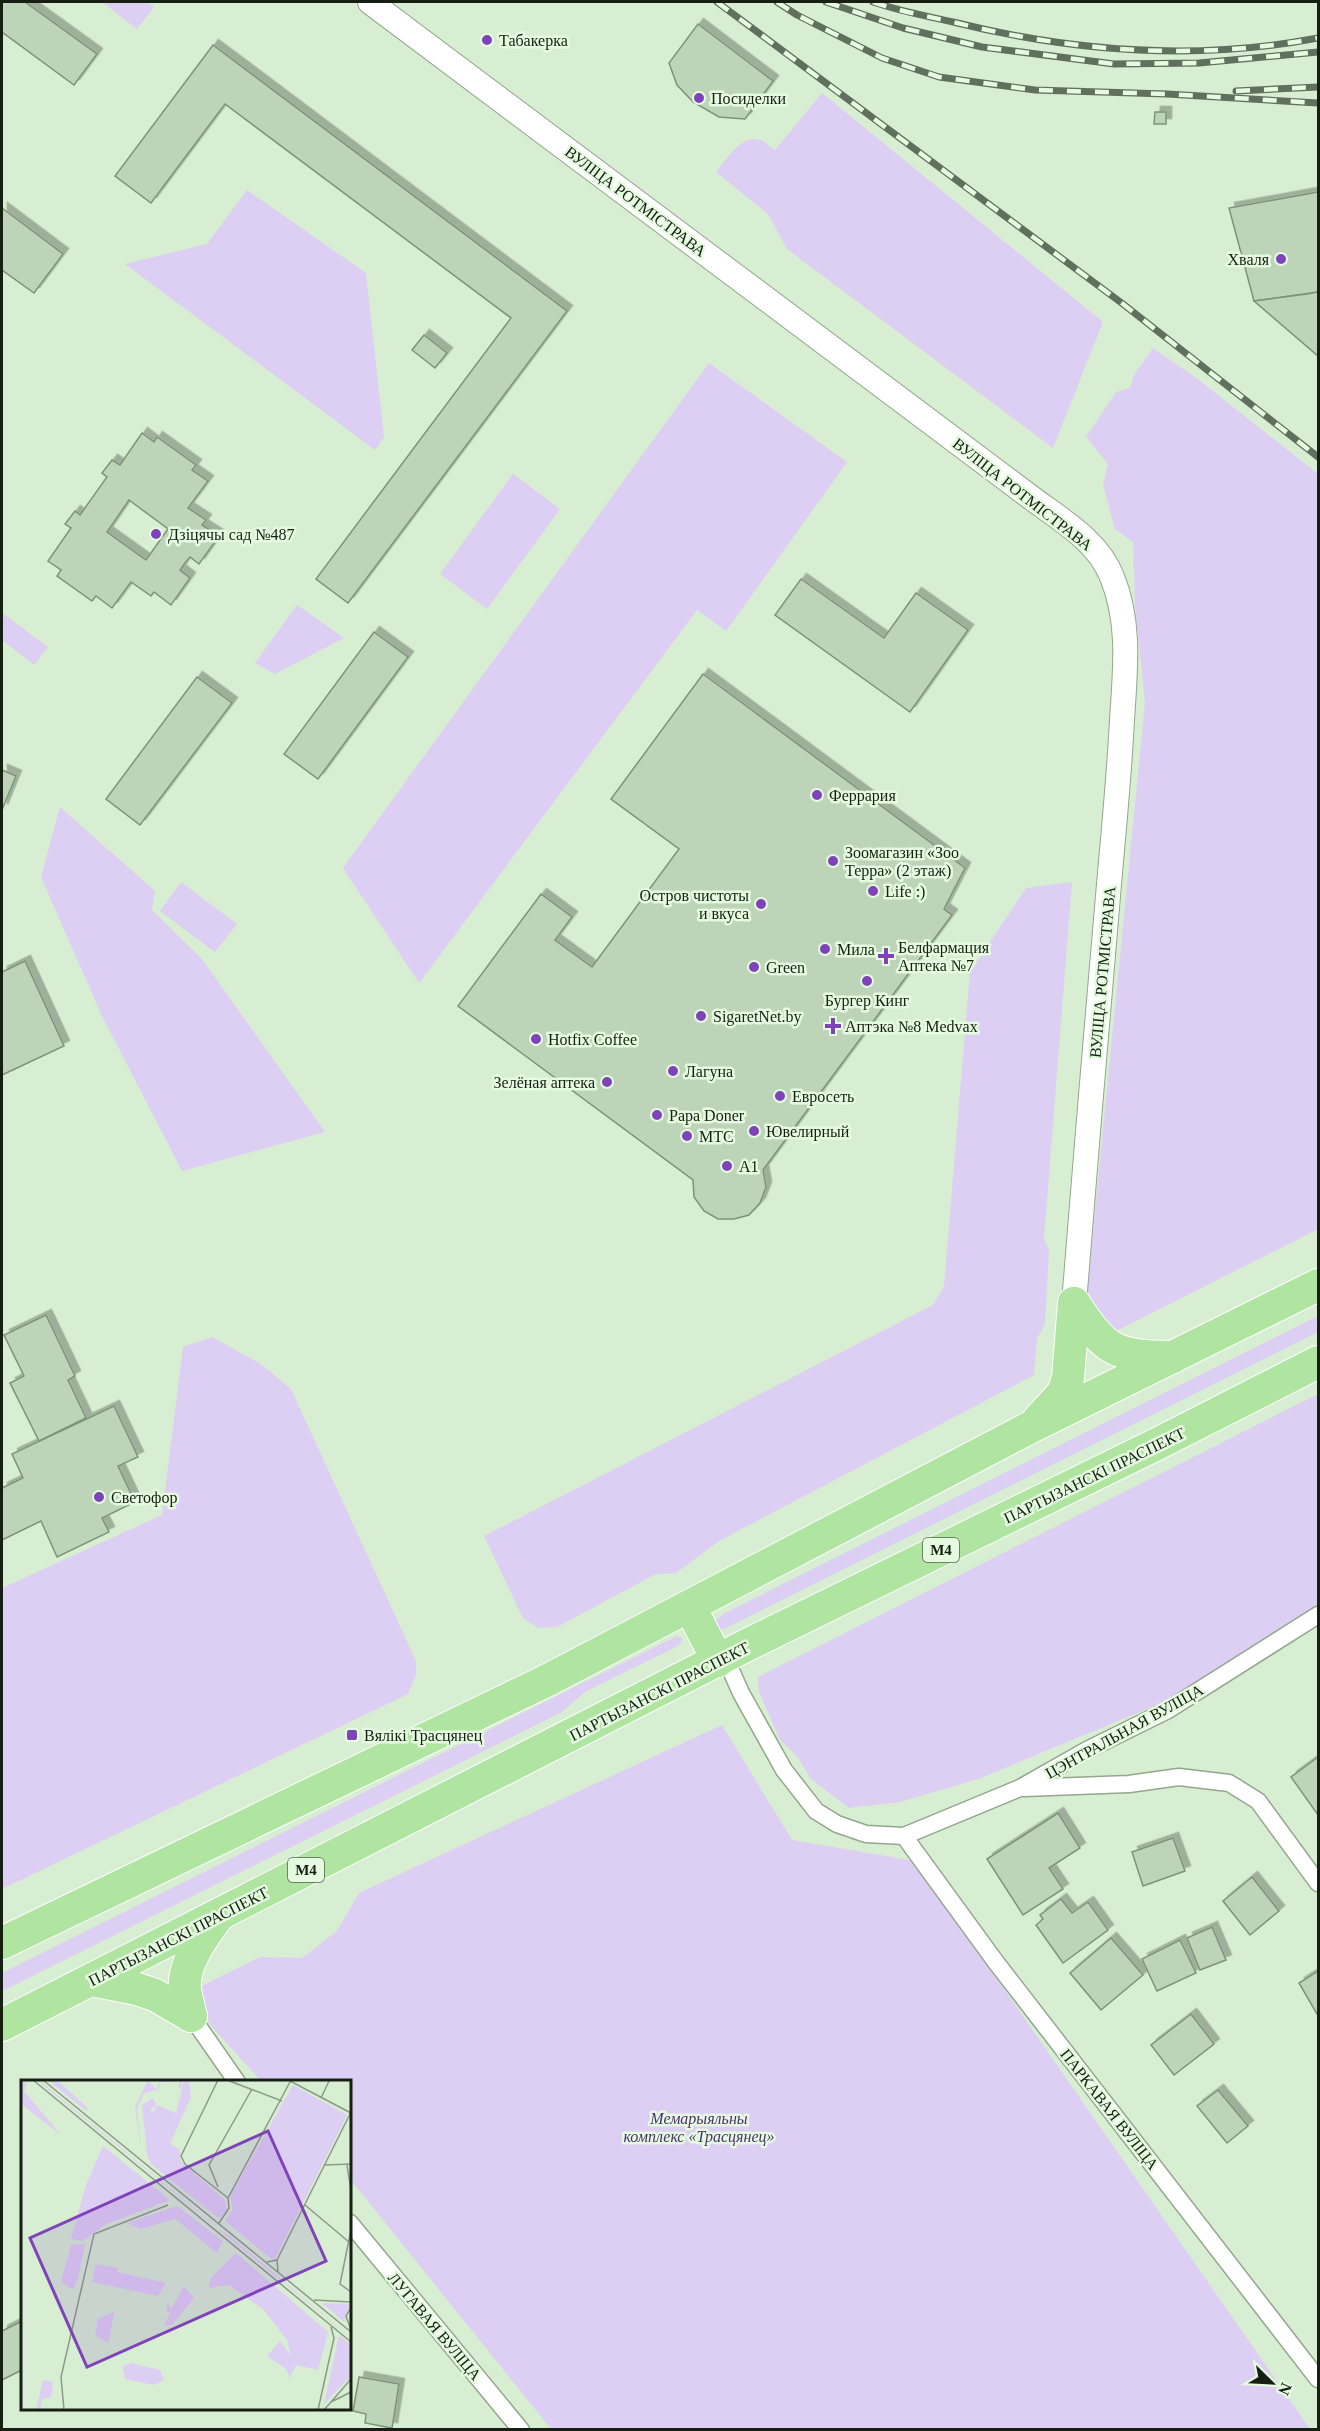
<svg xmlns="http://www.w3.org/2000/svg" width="1320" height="2431" font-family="'Times New Roman',serif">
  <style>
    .green { fill: #ddcef3 }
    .building { fill: #bed4b9; stroke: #7e9278; stroke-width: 1.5; fill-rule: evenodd; filter: url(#shadow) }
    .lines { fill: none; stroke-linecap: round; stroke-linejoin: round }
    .street-casing { stroke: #92a78c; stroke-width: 19 }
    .secondary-casing { stroke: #92a78c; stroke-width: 26 }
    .highway-casing { stroke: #fff; stroke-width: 34 }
    .street { stroke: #fff; stroke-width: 16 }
    .secondary { stroke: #fff; stroke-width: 24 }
    .highway { stroke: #afe5a1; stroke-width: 32 }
    .rail-casing { stroke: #616f5e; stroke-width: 7 }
    .rail { stroke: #e5fbdf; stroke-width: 4.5; stroke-dasharray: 14; stroke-linecap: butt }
    .poi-dot { fill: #7f43b9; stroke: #e5fbdf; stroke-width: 2 }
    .labels { text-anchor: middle; stroke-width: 5; stroke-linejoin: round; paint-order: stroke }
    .shield { fill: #e5fbdf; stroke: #556152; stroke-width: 1.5 }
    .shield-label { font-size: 15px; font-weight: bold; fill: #171f15 }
    .poi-label { font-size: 16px; fill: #171f15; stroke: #e5fbdf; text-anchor: start }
    .street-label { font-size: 16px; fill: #171f15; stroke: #e5fbdf }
    .park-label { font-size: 16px; font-style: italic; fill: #4f2d72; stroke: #e5fbdf }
    .inset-road { fill: none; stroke: #8b9b86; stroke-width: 1.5 }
    .view { fill: #7f43b9; fill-opacity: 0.15; stroke: #7f43b9; stroke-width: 3 }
    .inset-edge { fill: none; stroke: #171f15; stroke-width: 3 }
  </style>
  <defs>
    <filter id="shadow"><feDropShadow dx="5.5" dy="-5.5" stdDeviation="0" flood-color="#0004"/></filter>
  </defs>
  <rect width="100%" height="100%" fill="#d8eed2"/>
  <g class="green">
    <path d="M102,2H146L154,7L137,29Z"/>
    <path d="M822,93L1103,322L1053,448L787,249L768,214L716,172C726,160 743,131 763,141C767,143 771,148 775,150Z"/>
    <path d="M247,190L366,273L384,437L375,450L125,264L207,244Z"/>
    <path d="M1153,348L1199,380L1318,474V1229L1108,1335L1094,1319L1087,1293L1145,702L1135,606L1133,542L1115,529L1103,485L1108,464L1086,437L1116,392L1130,388L1134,375Z"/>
    <path d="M709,363L847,462L726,631L697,610L419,983L343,868Z"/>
    <path d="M513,474L560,509L487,609L440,574Z"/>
    <path d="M297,605L344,638L275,674L255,663Z"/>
    <path d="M2,613L48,647L34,665L2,640Z"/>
    <path d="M60,807L155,891L152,910L202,959L325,1132L182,1171L102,1016L41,877Z"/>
    <path d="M181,882L237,924L215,952L160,911Z"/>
    <path d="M1072,882L1044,1239L1049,1250L1045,1325L1037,1338L1034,1375L719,1541L676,1573L656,1574L557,1627L538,1628L523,1618L484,1536L933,1305L944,1286L970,972L1026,888Z"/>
    <path d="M1318,1316V1332L718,1632L714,1621L725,1613Z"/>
    <path d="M212,1337L261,1364L291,1389L416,1661V1675L408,1694L2,1889V1588L162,1515L183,1347Z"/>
    <path d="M1318,1394V1607L1166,1701L978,1779L900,1802L849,1808L811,1779L796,1755L780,1740L759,1692L758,1677Z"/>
    <path d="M677,1636L682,1638L681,1643L676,1647L586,1691L562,1712L2,1991V1973Z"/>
    <path d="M722,1725L792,1840L915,1861L1310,2429H551L350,2179V2082L261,2081L212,2027L196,2004L197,1988L260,1957L302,1958L337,1931L359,1893Z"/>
  </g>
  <g class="building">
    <path d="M2,2H25L97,54L74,85L2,32Z"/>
    <path d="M698,24L773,81L745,119L719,117L693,102L677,85L669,63Z"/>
    <path d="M213,45L567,311L348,603L316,579L511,318L225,104L151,203L115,176Z"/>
    <path d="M1155,112H1166V124H1154Z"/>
    <path d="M1318,192V292L1254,301L1229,208Z"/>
    <path d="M2,208L63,254L34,293L2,270Z"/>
    <path d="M1318,292V356L1254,301L1307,294Z"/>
    <path d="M424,335L447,353L435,368L412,350Z"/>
    <path d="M142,433L154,442L157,437L196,465L192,470L208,481L188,508L206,520L202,525L219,536L199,564L190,557L185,563L180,570L190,578L171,605L154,592L151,596L131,582L112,608L96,596L92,601L57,576L61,570L48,561L71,528L65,524L75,511L80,515L107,477L102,473L112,460L120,465ZM129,500L168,529L146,560L107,532Z"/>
    <path d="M801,579L884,638L916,593L968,630L910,712L775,615Z"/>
    <path d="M374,632L408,657L318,779L284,754Z"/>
    <path d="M703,674L965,868L944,909L952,915L763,1170L766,1187L760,1203L749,1215L734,1219H718L704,1211L694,1197L693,1180L458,1006L541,894L572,917L555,940L592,967L679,849L611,799Z"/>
    <path d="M197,677L232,703L140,825L106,799Z"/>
    <path d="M2,770L16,776L2,810Z"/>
    <path d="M25,961L64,1046L2,1075V972Z"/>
    <path d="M46,1315L75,1376L68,1380L86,1418L39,1441L10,1383L24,1376L4,1335Z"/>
    <path d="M114,1406L138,1457L118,1466L135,1502L102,1518L109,1532L57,1557L41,1521L2,1540V1488L23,1478L12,1454Z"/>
    <path d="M1318,1757V1815L1291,1777Z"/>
    <path d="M1058,1813L1080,1848L1049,1868L1063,1889L1023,1915L987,1859Z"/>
    <path d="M1173,1838L1185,1871L1143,1886L1132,1852Z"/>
    <path d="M1252,1877L1279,1911L1250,1935L1223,1901Z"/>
    <path d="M1061,1899L1072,1913L1088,1902L1108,1930L1063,1963L1036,1925L1043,1919L1040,1915Z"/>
    <path d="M1212,1927L1226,1960L1200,1970L1187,1938Z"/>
    <path d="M1111,1938L1143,1975L1101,2010L1070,1973Z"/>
    <path d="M1180,1940L1196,1973L1157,1991L1142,1959Z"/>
    <path d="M1318,1971V2013L1317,2014L1299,1983Z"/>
    <path d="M1191,2014L1214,2044L1174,2075L1151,2045Z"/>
    <path d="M1218,2090L1248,2126L1227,2143L1197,2106Z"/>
    <path d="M22,2321V2370L2,2380V2331Z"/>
    <path d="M359,2377L399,2384L392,2428L365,2423L366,2414L353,2411Z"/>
  </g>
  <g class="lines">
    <g class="street-casing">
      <g id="street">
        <path d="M725,1657L741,1693L784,1770L816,1811L837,1824L866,1834L904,1836L1020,1788L1087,1750L1168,1710L1318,1615"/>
        <path d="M1024,1788L1129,1784L1179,1777L1229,1783L1258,1801L1318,1883"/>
        <path d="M904,1836L995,1961L1318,2379"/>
        <path d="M191,2016L237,2082"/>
        <path d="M350,2223L521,2430"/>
      </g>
    </g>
    <g class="secondary-casing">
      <path id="secondary" d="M370,2L1029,496C1059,519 1098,540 1112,577C1131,623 1125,672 1122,720C1119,779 1113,837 1108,896C1096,1032 1085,1167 1074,1303"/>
    </g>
    <g class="highway-casing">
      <g id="highway">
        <path d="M1074,1303C1106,1352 1114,1356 1173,1357"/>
        <path d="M1039,1419L1063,1393L1068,1378L1074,1303"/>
        <path d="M690,1607L718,1661"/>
        <path d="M2,1943L548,1680L1029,1428L1318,1285"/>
        <path d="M92,1980L137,1989L155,1995L191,2016"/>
        <path d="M191,2016C189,2007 186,1998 185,1988C183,1962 204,1936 218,1916"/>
        <path d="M2,2025L749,1644L1157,1444L1318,1362"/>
      </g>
    </g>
    <use href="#street" class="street"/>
    <use href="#secondary" class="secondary"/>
    <use href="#highway" class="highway"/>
    <g class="rail-casing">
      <g id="rail">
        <path d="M717,2L1123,304L1318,457"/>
        <path d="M777,2L797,15L882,58L939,77L1035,90L1167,94L1318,103"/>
        <path d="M826,2L903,28L982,47L1114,64L1199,63L1318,52"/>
        <path d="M873,2C899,11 926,16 953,22C1074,52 1196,61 1318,38"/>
        <path d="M1236,91L1318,87"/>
      </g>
    </g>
    <use href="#rail" class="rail"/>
  </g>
  <g class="poi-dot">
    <circle cx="487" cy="40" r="6"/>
    <circle cx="699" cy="98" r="6"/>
    <circle cx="1281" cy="259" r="6"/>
    <circle cx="156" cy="534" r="6"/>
    <circle cx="817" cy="795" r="6"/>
    <circle cx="833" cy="861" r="6"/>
    <circle cx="873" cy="891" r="6"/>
    <circle cx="761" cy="904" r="6"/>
    <circle cx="825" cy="949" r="6"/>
    <path d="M883 947h6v6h6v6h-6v6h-6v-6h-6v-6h6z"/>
    <circle cx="754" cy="967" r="6"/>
    <circle cx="867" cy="981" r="6"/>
    <circle cx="701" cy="1016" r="6"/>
    <path d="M830 1017h6v6h6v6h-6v6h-6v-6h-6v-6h6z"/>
    <circle cx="536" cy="1039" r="6"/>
    <circle cx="673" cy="1071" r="6"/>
    <circle cx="607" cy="1082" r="6"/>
    <circle cx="780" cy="1096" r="6"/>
    <circle cx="657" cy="1115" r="6"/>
    <circle cx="754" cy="1131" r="6"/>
    <circle cx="687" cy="1136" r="6"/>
    <circle cx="727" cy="1166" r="6"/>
    <circle cx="99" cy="1497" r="6"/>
    <rect x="346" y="1729" width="12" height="12" rx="3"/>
  </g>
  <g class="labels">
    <g class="shield">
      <rect x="923" y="1538" width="36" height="24" rx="4.5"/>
      <rect x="288" y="1858" width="36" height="24" rx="4.5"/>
    </g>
    <g class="shield-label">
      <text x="941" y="1555">М4</text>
      <text x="306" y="1875">М4</text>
    </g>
    <g class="poi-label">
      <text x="499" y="46">Табакерка</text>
      <text x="711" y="104">Посиделки</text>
      <text x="1269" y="265" text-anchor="end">Хваля</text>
      <text x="168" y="540">Дзіцячы сад №487</text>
      <text x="829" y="801">Феррария</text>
      <text x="845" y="858">Зоомагазин «Зоо<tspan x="845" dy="18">Терра» (2 этаж)</tspan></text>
      <text x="885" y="897">Life :)</text>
      <text x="749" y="901" text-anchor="end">Остров чистоты<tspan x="749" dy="18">и вкуса</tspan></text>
      <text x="898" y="953">Белфармация<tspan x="898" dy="18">Аптека №7</tspan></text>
      <text x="837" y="955">Мила</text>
      <text x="766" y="973">Green</text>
      <text x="867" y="1006" text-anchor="middle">Бургер Кинг</text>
      <text x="713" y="1022">SigaretNet.by</text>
      <text x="845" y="1032">Аптэка №8 Medvax</text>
      <text x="548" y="1045">Hotfix Coffee</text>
      <text x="685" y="1077">Лагуна</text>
      <text x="595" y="1088" text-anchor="end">Зелёная аптека</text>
      <text x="792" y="1102">Евросеть</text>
      <text x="669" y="1121">Papa Doner</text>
      <text x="766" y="1137">Ювелирный</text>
      <text x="699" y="1142">МТС</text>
      <text x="739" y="1172">A1</text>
      <text x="111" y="1503">Светофор</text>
      <text x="364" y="1741">Вялікі Трасцянец</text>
    </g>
    <g class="street-label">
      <text transform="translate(636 201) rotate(37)" y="6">ВУЛІЦА РОТМІСТРАВА</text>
      <text transform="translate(1023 494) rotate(38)" y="6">ВУЛІЦА РОТМІСТРАВА</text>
      <text transform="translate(1102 972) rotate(-85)" y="6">ВУЛІЦА РОТМІСТРАВА</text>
      <text transform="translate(1094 1475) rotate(-26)" y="6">ПАРТЫЗАНСКІ ПРАСПЕКТ</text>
      <text transform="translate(659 1691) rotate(-27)" y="6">ПАРТЫЗАНСКІ ПРАСПЕКТ</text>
      <text transform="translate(1124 1731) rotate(-29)" y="6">ЦЭНТРАЛЬНАЯ ВУЛІЦА</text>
      <text transform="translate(178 1936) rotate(-27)" y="6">ПАРТЫЗАНСКІ ПРАСПЕКТ</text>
      <text transform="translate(1110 2109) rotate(52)" y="6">ПАРКАВАЯ ВУЛІЦА</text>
      <text transform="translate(435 2326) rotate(50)" y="6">ЛУГАВАЯ ВУЛІЦА</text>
    </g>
    <g class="park-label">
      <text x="699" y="2124">Мемарыяльны<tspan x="699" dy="18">комплекс «Трасцянец»</tspan></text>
    </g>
  </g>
  <g transform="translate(21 2080)">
    <rect width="330" height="330" fill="#d8eed2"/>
    <path d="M0,0L6,3L3,11L40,55L0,24ZM16,0H18L195,146L193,145ZM27,0H36L68,29L64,30ZM127,0L135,9L140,0H161L160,9L157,8L159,1L140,2L137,9L122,14L116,30L120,70L114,27ZM163,0H168L170,17L149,64L158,69L160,82L204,120L206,130L198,139L130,84L126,75L121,25L132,18L135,24L129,31L132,32L136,25L155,33ZM272,5L326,35L253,181L204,141L212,129L209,116ZM82,66L149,120L85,144L62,161L50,159L65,105ZM156,126L202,161L196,173L154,139L119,149L106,143ZM197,149L210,157L330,258L198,150ZM64,164L57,199L52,209L49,208L40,202L50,165ZM215,173L307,252L297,290L275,285L269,298L265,289L246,276L259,261L270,276L266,260L243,230L208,205L188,208L190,198ZM75,184L97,188L96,192L145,203L137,216L71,202ZM163,206L173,218L151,245L143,246L149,232L145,231L147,223L150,229ZM301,223L330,224V227L323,242ZM94,231L92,239L87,263L74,255L77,239ZM318,255L330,265V296L303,324ZM110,283L139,290L143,300L133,305L104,299L101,287ZM22,300L32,302V308L30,317L21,319L19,330H15Z" fill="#ddcef3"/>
    <path class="inset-road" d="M12,0L330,262M22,0L330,252M197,0L160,76L164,84L207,118M206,0L261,21M269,1L330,33M300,18L308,1M303,85L330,84M326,85L330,110M197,107L188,85L231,9M207,118L270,0M284,125L328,162M198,143L208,128L207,118M330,150L319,204L330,212M256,180L330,32M246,182L256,180L257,192M293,220L330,222M330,228L325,236L330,250M310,322L330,312M43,330L40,297L73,154L147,125M297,330L313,258L310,247M303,330L330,299"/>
    <path class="view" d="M247,51L305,181L66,287L9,158Z"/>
    <rect width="330" height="330" class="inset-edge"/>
  </g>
  <rect width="1320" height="2431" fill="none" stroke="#171f15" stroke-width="6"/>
  <g transform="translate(1272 2383) rotate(114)" stroke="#e5fbdf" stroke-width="4.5" paint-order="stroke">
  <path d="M0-4.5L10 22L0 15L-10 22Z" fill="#171f15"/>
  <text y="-9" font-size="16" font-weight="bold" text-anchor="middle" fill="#171f15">N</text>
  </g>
</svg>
